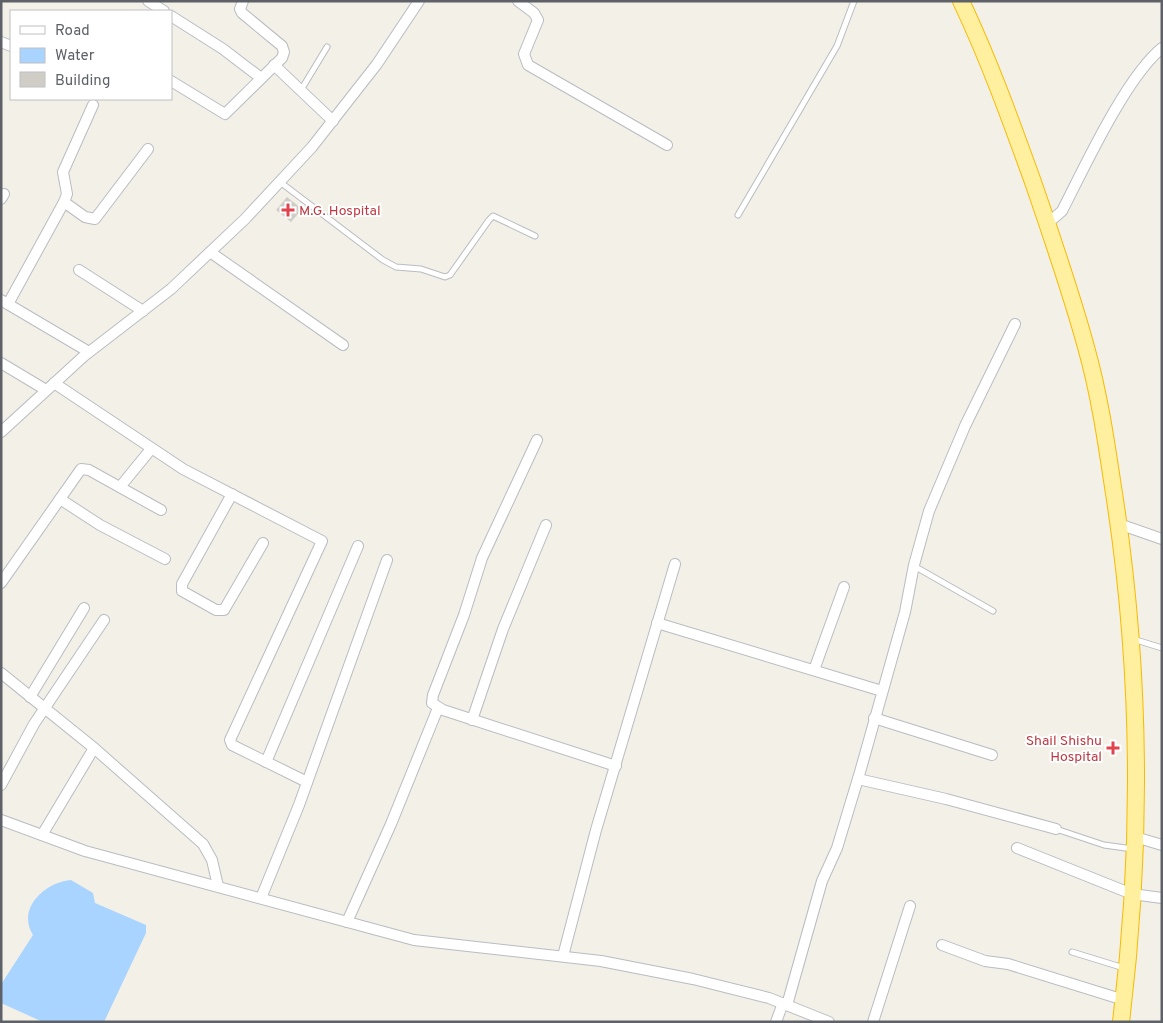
<svg xmlns="http://www.w3.org/2000/svg" width="1163" height="1023" font-family="Overpass,sans-serif">
  <style>
    .water { fill: #a9d4ff }
    .building { fill: #cfcdc5 }
    .lines { fill: none; stroke-linecap: round; stroke-linejoin: round }
    .service-casing { stroke: #b9bcc1; stroke-width: 7 }
    .minor-casing { stroke: #b9bcc1; stroke-width: 12 }
    .trunk-casing { stroke: #f8ba00; stroke-width: 18 }
    .service { stroke: #fff; stroke-width: 5 }
    .minor { stroke: #fff; stroke-width: 10 }
    .trunk { stroke: #fff09f; stroke-width: 16 }
    .health-dot { fill: #e0444e; stroke: #fff; stroke-width: 2 }
    .labels { text-anchor: middle; stroke-width: 4; stroke-linejoin: round; paint-order: stroke }
    .health-label { font-size: 14px; fill: #be3a42; stroke: #fff; text-anchor: start }
  </style>
  <rect width="100%" height="100%" fill="#f2f0e7"/>
  <path class="water" d="M71,880L93,893L95,903L146,925V933L104,1022H43L1,1003L2,983L33,935C16,908 46,882 71,880Z"/>
  <path class="building" d="M287,197L302,209L291,222L276,210Z"/>
  <g class="lines">
    <g class="service-casing">
      <g id="service">
        <path d="M301,90L327,47"/>
        <path d="M280,182L383,260L396,267L421,269L445,277L450,275L489,220L493,216L535,236"/>
        <path d="M738,215L837,46L854,1"/>
        <path d="M914,566L993,611"/>
        <path d="M1133,639L1162,648"/>
        <path d="M1056,829L1104,845L1133,849"/>
        <path d="M1072,952L1124,968"/>
      </g>
    </g>
    <g class="minor-casing">
      <g id="minor">
        <path d="M148,1L164,11"/>
        <path d="M518,1L534,13L538,20L524,54L528,65L667,145"/>
        <path d="M171,16L223,49L261,78"/>
        <path d="M1,42L11,46"/>
        <path d="M274,65L333,121"/>
        <path d="M171,81L225,114L282,58L284,52L282,46L242,13L240,9L243,1"/>
        <path d="M1,199L4,194"/>
        <path d="M64,202L85,217L95,219L148,149"/>
        <path d="M1047,224L1062,211C1084,168 1126,77 1162,48"/>
        <path d="M210,252L343,345"/>
        <path d="M79,270L143,311"/>
        <path d="M1,300L89,352"/>
        <path d="M8,304L64,202L67,194L63,172L93,105"/>
        <path d="M1,363L46,390"/>
        <path d="M54,383L183,469L322,541L230,740L232,745L307,782"/>
        <path d="M1,432L84,356L171,289L245,219L312,147L377,64L419,1"/>
        <path d="M537,440L482,558L464,615L433,695L432,703L443,710L616,766"/>
        <path d="M120,487L151,449"/>
        <path d="M232,494L182,584V591L216,610H224L263,543"/>
        <path d="M60,499L100,525L165,559"/>
        <path d="M1119,524L1162,539"/>
        <path d="M1,583L81,469L89,470L161,510"/>
        <path d="M657,623L882,691"/>
        <path d="M814,670L844,587"/>
        <path d="M1,673L94,748L203,844L212,860L218,886"/>
        <path d="M30,697L84,608"/>
        <path d="M874,718L992,755"/>
        <path d="M472,720L503,629L546,525"/>
        <path d="M266,762L358,546"/>
        <path d="M858,779L946,799L1056,829"/>
        <path d="M1,785L34,724L104,620"/>
        <path d="M1,820L85,851L414,940L601,961L693,979L769,998L829,1022"/>
        <path d="M42,835L94,748"/>
        <path d="M1135,837L1162,845"/>
        <path d="M1017,848L1132,894L1162,898"/>
        <path d="M261,898L299,805L387,560"/>
        <path d="M347,922L391,824L438,708"/>
        <path d="M942,945L985,961L1008,964L1124,1000"/>
        <path d="M563,956L596,830L675,564"/>
        <path d="M787,1005L822,881L837,848L860,772L905,612L914,565L929,511L965,426L1015,324"/>
        <path d="M776,1022L783,1003"/>
        <path d="M873,1022L910,906"/>
      </g>
    </g>
    <g class="trunk-casing">
      <path id="trunk" d="M961,1C989,60 1011,121 1033,182C1052,237 1071,292 1086,347C1099,393 1106,440 1113,487C1141,664 1143,844 1121,1022"/>
    </g>
    <use href="#service" class="service"/>
    <use href="#minor" class="minor"/>
    <use href="#trunk" class="trunk"/>
  </g>
  <g class="health-dot">
    <path d="M285.5 202.5h5v5h5v5h-5v5h-5v-5h-5v-5h5z"/>
    <path d="M1110.5 740.5h5v5h5v5h-5v5h-5v-5h-5v-5h5z"/>
  </g>
  <g class="labels">
    <g class="health-label">
      <text x="299" y="215">M.G. Hospital</text>
      <text x="1102" y="745" text-anchor="end">Shail Shishu<tspan x="1102" dy="16">Hospital</tspan></text>
    </g>
  </g>
  <rect width="1163" height="1023" fill="none" stroke="#5e6268" stroke-width="5"/>
  <rect x="10" y="10" width="162" height="90" fill="#ffffff" stroke="#bfc0c3"/>
  <rect x="20" y="26" width="25" height="8" fill="#ffffff" stroke="#bfc0c3"/>
  <text x="55" y="35" font-size="15" fill="#5e6268">Road</text>
  <rect x="20" y="48" width="25" height="15" fill="#a9d4ff" stroke="#bfc0c3"/>
  <text x="55" y="60" font-size="15" fill="#5e6268">Water</text>
  <rect x="20" y="72" width="25" height="15" fill="#cfcdc5" stroke="#bfc0c3"/>
  <text x="55" y="85" font-size="15" fill="#5e6268">Building</text>
</svg>
